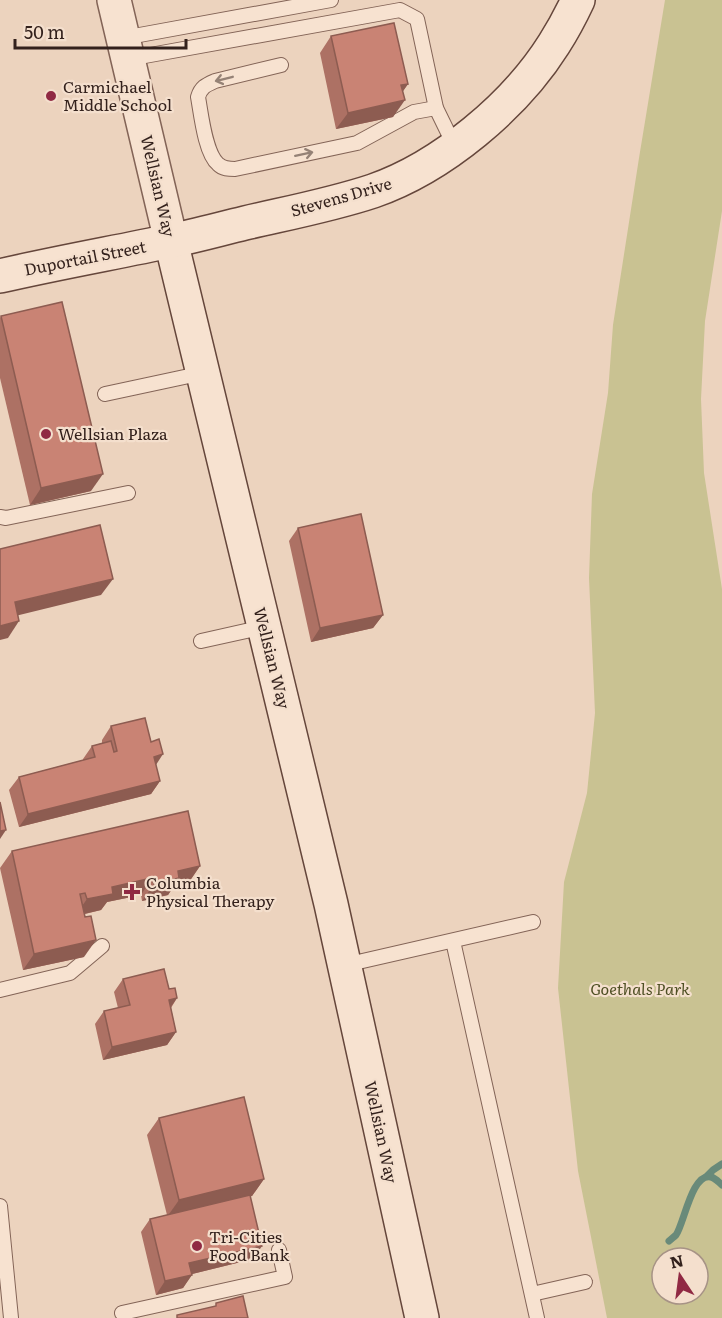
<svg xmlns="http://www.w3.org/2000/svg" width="722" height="1318" font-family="Literata,serif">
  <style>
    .green { fill: #c9c292; fill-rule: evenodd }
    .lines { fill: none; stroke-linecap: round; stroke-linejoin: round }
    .stream { stroke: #698a7a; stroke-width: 7 }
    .service-casing { stroke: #836457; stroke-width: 16 }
    .tertiary-casing { stroke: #836457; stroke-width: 36 }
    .secondary-casing { stroke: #65463b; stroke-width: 36 }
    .service { stroke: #f7e2d0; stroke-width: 14 }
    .tertiary { stroke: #f7e2d0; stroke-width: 33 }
    .secondary { stroke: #f7e2d0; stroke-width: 33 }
    .wall { fill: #ad7164 }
    .shaded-wall { fill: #8d5c51 }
    .building { fill: #c98374; stroke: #8d5c51; stroke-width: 1.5 }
    .oneway { stroke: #958276 }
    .poi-dot { fill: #902943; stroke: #f4dfcd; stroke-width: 2 }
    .labels { text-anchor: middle; stroke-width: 4.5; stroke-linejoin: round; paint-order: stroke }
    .poi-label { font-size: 16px; fill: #33211c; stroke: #f4dfcd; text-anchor: start }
    .street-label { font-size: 16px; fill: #33211c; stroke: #f4dfcd }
    .park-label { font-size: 16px; font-style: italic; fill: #4e4f23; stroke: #f4dfcd }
  </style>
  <rect width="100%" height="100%" fill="#ecd3be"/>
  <path class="green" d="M665,0H722V211L705,321L701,399L704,473L722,589V1318H607L578,1171L558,988L564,882L587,793L595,713L589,578L592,494L608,393L613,325L639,158ZM662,1258H698V1294H662Z"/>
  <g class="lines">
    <g class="stream">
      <path d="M707,1176L713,1170L722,1164"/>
      <path d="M669,1241C671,1239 674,1237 676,1235C684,1224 692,1172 711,1177C715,1178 719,1182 722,1185"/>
    </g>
    <g class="service-casing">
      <g id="service">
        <path d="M123,38L331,0"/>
        <path d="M128,59L400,10L417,19L436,108L455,147"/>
        <path d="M281,65L215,81C206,85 201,87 198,97C201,113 205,153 218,164C223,169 229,169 235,169L357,143L414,112L436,108"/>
        <path d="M105,394L203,373"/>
        <path d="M0,517L6,518L128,493"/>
        <path d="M201,641L264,627"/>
        <path d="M453,941L537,1318"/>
        <path d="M345,965L533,922"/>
        <path d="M0,990L70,973L102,946"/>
        <path d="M0,1206L11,1318"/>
        <path d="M532,1294L585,1282"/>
        <path d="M122,1313L285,1277L279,1250"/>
      </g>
    </g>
    <g class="tertiary-casing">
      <path id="tertiary" d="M114,0L171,241"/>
    </g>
    <g class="secondary-casing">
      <g id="secondary">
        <path d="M171,241L331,904L422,1318"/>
        <path d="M0,276C56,263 113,253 170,241C195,236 220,229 245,223C288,213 331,205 373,191C442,167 515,106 554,44C563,30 571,15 578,0"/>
      </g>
    </g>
    <use href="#service" class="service"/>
    <use href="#tertiary" class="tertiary"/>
    <use href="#secondary" class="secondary"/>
  </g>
  <g class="wall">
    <path d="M331,36L408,84L403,91L393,117L336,129L320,53Z"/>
    <path d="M1,316L91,491L30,505L0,378V318Z"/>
    <path d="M298,528L383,615L373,628L311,642L289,541Z"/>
    <path d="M111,726L156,765L160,781L151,794L19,827L9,790L19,777L83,760V759L92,746L102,743V740Z"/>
    <path d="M12,851L200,866L189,882L174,886L168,895L142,901L141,895L107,902L101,910L85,914L84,957L23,970L0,868Z"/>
    <path d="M123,979L169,989L177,998L171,1008L176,1032L167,1045L103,1060L95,1024L104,1011L118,1008L114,992Z"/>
    <path d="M159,1118L264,1179L252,1196H250L253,1259L192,1274L183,1288L156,1295L141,1232L150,1219L167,1215L147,1135Z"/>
  </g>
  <g class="shaded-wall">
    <path d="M408,84L396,101L401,85Z"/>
    <path d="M405,100L393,117L336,129L348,113Z"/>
    <path d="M103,474L91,491L30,505L41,488Z"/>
    <path d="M113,579L101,595L3,619L15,602Z"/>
    <path d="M383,615L373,628L311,642L320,628Z"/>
    <path d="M19,621L8,638L0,640V626Z"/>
    <path d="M163,754L154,768V757Z"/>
    <path d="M160,781L151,794L19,827L28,814Z"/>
    <path d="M6,830L0,839V831Z"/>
    <path d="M200,866L189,882L174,886L168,895L142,901L154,884L178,871Z"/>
    <path d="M152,878L141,895L107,902L101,910L75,916L87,899L112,887Z"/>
    <path d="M96,940L84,957L23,970L34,954Z"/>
    <path d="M177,998L168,1011L169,1000Z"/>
    <path d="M176,1032L167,1045L103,1060L112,1047Z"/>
    <path d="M264,1179L252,1196L167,1217L179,1200Z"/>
    <path d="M262,1246L253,1259L180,1277L189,1263Z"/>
    <path d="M192,1275L183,1288L156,1295L165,1281Z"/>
  </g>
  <g class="building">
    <path d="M394,23L408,84L401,85L405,100L348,113L331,36Z"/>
    <path d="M62,302L103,474L41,488L1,316Z"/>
    <path d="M361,514L383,615L320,628L298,528Z"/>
    <path d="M100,525L113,579L15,602L19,621L0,626V549Z"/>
    <path d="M145,718L151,742L159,739L163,754L154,757L160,781L28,814L19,777L95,757L92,746L111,741L114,752L117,751L111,726Z"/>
    <path d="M0,802L6,830L0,831Z"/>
    <path d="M188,811L200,866L178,871L179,878L154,884L152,878L112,887L113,894L87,899L85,893L80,894L85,917L91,916L96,940L34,954L12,851Z"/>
    <path d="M164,969L169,989L175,988L177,998L169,1000L176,1032L112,1047L104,1011L130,1005L123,979Z"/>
    <path d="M244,1097L264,1179L179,1200L159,1118Z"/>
    <path d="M250,1195L262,1246L189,1263L192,1275L165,1281L150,1219Z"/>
    <path d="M243,1296L248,1318H177V1315L216,1306V1303Z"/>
  </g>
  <defs><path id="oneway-shaft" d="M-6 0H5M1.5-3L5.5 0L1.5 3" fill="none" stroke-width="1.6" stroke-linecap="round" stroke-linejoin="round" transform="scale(1.5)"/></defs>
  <g class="oneway">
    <use href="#oneway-shaft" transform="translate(224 79) rotate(166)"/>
    <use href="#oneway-shaft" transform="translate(304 154) rotate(-12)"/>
  </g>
  <g class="poi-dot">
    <circle cx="51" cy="96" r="6"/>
    <circle cx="46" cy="434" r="6"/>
    <path d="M129 883h6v6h6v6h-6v6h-6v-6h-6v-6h6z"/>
    <circle cx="197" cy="1246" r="6"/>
  </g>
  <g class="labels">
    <g class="poi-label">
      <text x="63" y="93">Carmichael<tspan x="63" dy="18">Middle School</tspan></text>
      <text x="58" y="440">Wellsian Plaza</text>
      <text x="146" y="889">Columbia<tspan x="146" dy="18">Physical Therapy</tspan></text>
      <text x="209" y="1243">Tri-Cities<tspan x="209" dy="18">Food Bank</tspan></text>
    </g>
    <g class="street-label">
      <text transform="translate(158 186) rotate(77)" y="6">Wellsian Way</text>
      <text transform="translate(341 197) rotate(-16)" y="6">Stevens Drive</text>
      <text transform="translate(85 258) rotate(-11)" y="6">Duportail Street</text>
      <text transform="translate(272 658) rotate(76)" y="6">Wellsian Way</text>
      <text transform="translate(381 1132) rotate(78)" y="6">Wellsian Way</text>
    </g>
    <g class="park-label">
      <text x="640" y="995">Goethals Park</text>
    </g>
  </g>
  <g transform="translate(680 1276) rotate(347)"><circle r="28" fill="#f4dfcd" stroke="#a79386" stroke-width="1.5"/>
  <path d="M0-4.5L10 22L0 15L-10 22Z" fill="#902943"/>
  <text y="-9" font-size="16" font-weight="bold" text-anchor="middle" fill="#33211c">N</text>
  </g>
  <path d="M15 39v9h171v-9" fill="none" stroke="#33211c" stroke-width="3"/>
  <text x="24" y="39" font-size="18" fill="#33211c" stroke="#f4dfcd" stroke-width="4.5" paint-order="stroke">50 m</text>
</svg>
